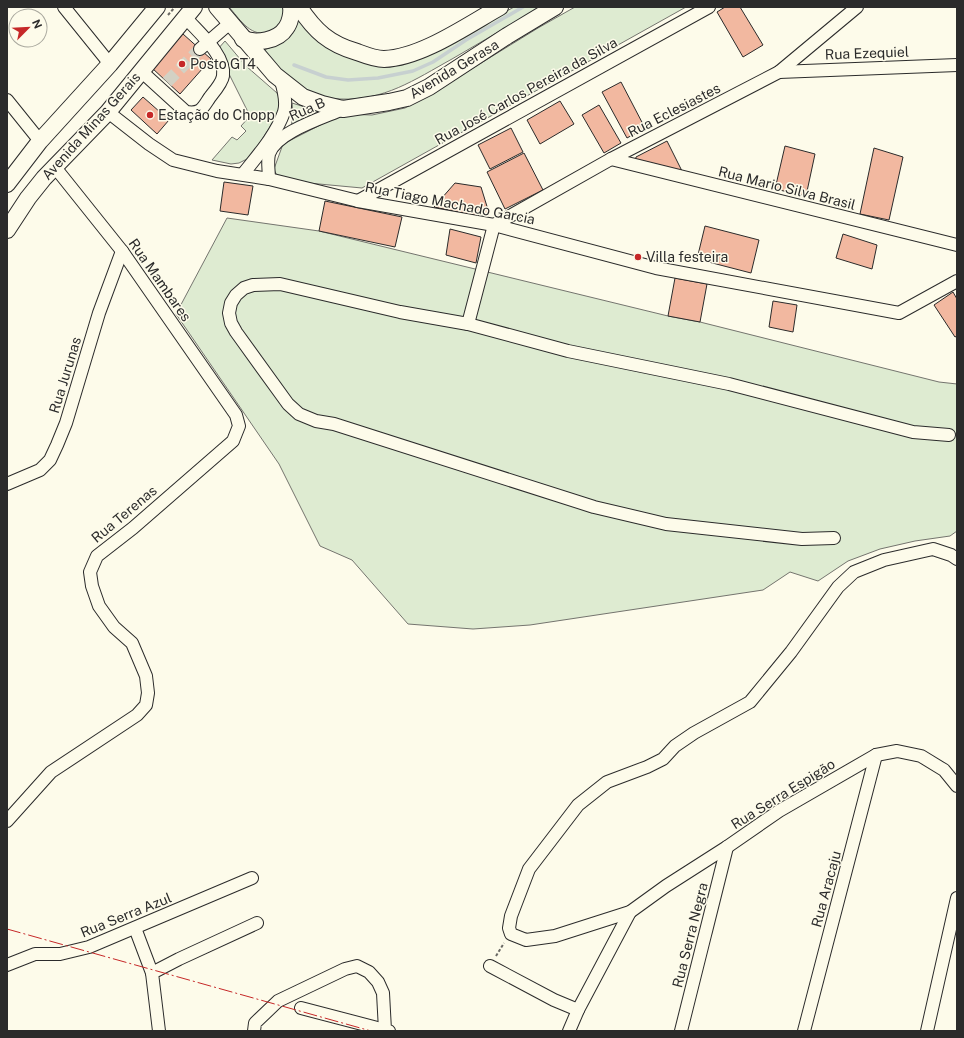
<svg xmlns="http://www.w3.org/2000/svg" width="964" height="1038" font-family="'Public Sans',sans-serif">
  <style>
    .green { fill: #deebd1; stroke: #74746e }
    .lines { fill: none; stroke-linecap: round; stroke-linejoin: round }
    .stream { stroke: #c7d0d0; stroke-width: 3.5 }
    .building { fill: #f2b8a0; stroke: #2b2b2b }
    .minor-tunnel { stroke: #d3d1c4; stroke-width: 12; stroke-dasharray: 12 6; stroke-linecap: butt }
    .minor-casing { stroke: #2b2b2b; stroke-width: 14 }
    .major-casing { stroke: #2b2b2b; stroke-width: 18 }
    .path { stroke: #6a6964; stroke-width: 2; stroke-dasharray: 3 2; stroke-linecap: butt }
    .minor { stroke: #fdfbea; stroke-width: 12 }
    .major { stroke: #fdfbea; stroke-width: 16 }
    .power { stroke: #c62828; stroke-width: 1; stroke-dasharray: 14 3 2 3; stroke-linecap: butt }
    .poi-dot { fill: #c62828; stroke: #fdfbea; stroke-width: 1.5 }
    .labels { text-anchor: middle; stroke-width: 3; stroke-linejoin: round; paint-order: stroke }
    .street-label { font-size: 14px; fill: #2b2b2b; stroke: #fdfbea }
    .poi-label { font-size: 14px; fill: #2b2b2b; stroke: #fdfbea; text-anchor: start }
  </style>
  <rect width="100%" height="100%" fill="#fdfbea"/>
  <g class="green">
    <path d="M229,7H286L281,26C277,28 271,32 267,33C249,36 239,18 229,7Z"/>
    <path d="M514,7H541C511,24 482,42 452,59C414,80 384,101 340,99C320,98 304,93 288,83C280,77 268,59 261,51L280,44L296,17L320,42L333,51L357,59L448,44Z"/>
    <path d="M575,7H686L362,188L287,181C281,178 276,176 274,169L283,144L342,114L372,115L405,108L429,95L538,28Z"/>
    <path d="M225,41L246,66L277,93L280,99L279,112L253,154L247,159L239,163L231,164L212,160L232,137L237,140L246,131L241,126L250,116L217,50Z"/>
    <path d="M292,103L318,111L291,129L293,113Z"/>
    <path d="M227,218L319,231L668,316L700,322L939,382L957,384V531L950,536L915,541L880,549L848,561L818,581L790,572L763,590L530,625L473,629L408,624L352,560L320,546L279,464L176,314Z"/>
  </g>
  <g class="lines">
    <path class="stream" d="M294,65L326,77L348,80L378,78L413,71L433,62L466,40L523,7"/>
  </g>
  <g class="building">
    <path d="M725,7H740L763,45L743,57L717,12Z"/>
    <path d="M183,34L211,59L180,94L152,68Z"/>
    <path d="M621,82L645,128L627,138L602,92Z"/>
    <path d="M143,97L169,120L157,134L131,110Z"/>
    <path d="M560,101L574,124L540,144L527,120Z"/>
    <path d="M599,105L621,143L604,153L582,115Z"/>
    <path d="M511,128L523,152L490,169L478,145Z"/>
    <path d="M667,141L682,171L635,163L636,157Z"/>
    <path d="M785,146L815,154L806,196L775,189Z"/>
    <path d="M874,148L903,157L889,220L860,214Z"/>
    <path d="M524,153L543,190L505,209L487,172Z"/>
    <path d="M224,182L253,186L248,215L220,211Z"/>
    <path d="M455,183L481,187L489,213L478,216L434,207Z"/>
    <path d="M325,201L402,217L395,247L319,231Z"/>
    <path d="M705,226L759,240L751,273L697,259Z"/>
    <path d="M450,229L481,237L476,263L446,255Z"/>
    <path d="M843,234L877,245L872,269L836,258Z"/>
    <path d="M675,278L707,284L700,322L668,316Z"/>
    <path d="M953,292L957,299V336L955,337L934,305Z"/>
    <path d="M773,301L797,305L793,332L769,327Z"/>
  </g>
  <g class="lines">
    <path class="minor-tunnel" d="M167,82L200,49"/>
    <g class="minor-casing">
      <g id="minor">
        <path d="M64,7L110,64"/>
        <path d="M200,49L230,23"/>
        <path d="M141,71L186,112C201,114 202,109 210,97C214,92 222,83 223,76C226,55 198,32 186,18"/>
        <path d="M779,72L957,65"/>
        <path d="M7,100L40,141"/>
        <path d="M108,112L149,144L173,160L217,171L269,179L358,201L494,225L656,268L899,313L957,281"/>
        <path d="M611,159L957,245"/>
        <path d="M243,174C258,155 276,135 284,112C287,102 284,91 281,81"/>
        <path d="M269,179C269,171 267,162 269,154C276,132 323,118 343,109"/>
        <path d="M358,201L709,7"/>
        <path d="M468,324L494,225L611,159L779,72L857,7"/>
        <path d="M7,484L40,470L50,460L57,445L66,423L99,313L122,251"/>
        <path d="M834,538L802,539L666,524L594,507L334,424L316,421L299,414L288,404L236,332L231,323L229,313L231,303L236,295L244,288L253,285L280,284L400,312L468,324L568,351L729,384L913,432L949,435"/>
        <path d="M957,559L951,555L933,549L884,560L854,572L838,587L791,652L750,702L694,733L675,746L663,759L647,767L607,782L578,805L529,869L511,916L509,928L511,934L526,940L555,936L630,912L666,886L727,847L779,811L876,755L897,751L921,756L944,770L957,786"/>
        <path d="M7,821L51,772L137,715L146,705L148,693L146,676L132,643L114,627L99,606L92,586L90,572L97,556L133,528L233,441L239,426L236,415L122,251L54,166"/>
        <path d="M135,928L152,973"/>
        <path d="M7,965L35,954H60L89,947L252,878"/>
        <path d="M490,966L554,1000L578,1010"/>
        <path d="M301,1008L385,1030"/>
        <path d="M159,1031L152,973L179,959L257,923"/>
        <path d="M254,1031L255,1023L278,1001L345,969L357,966L369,972L378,982L383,993L385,1030L389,1031"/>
        <path d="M569,1031L578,1010L630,912"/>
        <path d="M681,1031L727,847"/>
        <path d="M804,1031L876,755"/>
        <path d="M927,1031L957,898"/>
      </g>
    </g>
    <g class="major-casing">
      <g id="major">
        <path d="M217,7L275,75L303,97L322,104L343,109L389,102L407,98L429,87L507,36L555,7"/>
        <path d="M299,7C315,31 329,44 357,52C365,55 375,59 384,59C421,58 468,25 500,7"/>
        <path d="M243,39C256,44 278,41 286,28C290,23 292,13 291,7"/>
        <path d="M7,184L40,141L110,64L157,7"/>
        <path d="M7,230L28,198L44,178L108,112L194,7"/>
      </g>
    </g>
    <g class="path">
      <path d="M168,15L175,7"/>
      <path d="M496,956L504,943"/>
    </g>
    <use href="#minor" class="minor"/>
    <use href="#major" class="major"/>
    <path class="power" d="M7,929L371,1031"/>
  </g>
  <g class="poi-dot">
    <circle cx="182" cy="64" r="4"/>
    <circle cx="150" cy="115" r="4"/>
    <circle cx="638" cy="257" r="4"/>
  </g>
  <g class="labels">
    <g class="street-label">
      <text transform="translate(867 53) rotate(-2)" y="5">Rua Ezequiel</text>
      <text transform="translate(454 69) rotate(-31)" y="5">Avenida Gerasa</text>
      <text transform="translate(526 91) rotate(-29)" y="5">Rua José Carlos Pereira da Silva</text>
      <text transform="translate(307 109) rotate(-24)" y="5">Rua B</text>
      <text transform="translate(674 110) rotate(-27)" y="5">Rua Eclesiastes</text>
      <text transform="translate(91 126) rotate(-48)" y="5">Avenida Minas Gerais</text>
      <text transform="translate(787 188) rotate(14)" y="5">Rua Mario Silva Brasil</text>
      <text transform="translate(450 203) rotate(11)" y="5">Rua Tiago Machado Garcia</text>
      <text transform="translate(160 280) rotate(55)" y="5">Rua Mambares</text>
      <text transform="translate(65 375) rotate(-73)" y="5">Rua Jurunas</text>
      <text transform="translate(124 514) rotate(-40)" y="5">Rua Terenas</text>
      <text transform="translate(783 794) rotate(-32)" y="5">Rua Serra Espigão</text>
      <text transform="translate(826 889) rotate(-75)" y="5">Rua Aracaju</text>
      <text transform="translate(126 915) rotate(-22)" y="5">Rua Serra Azul</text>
      <text transform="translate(690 935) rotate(-76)" y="5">Rua Serra Negra</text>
    </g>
    <g class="poi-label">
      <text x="190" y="69">Posto GT4</text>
      <text x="158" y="120">Estação do Chopp</text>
      <text x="646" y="262">Villa festeira</text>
    </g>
  </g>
  <rect width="964" height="1038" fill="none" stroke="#2b2b2b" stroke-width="16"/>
  <g transform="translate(28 28) rotate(66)"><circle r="19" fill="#fdfbea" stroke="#a9a89e"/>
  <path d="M0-3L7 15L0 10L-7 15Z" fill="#c62828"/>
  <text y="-6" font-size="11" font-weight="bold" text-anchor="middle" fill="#2b2b2b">N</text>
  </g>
</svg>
